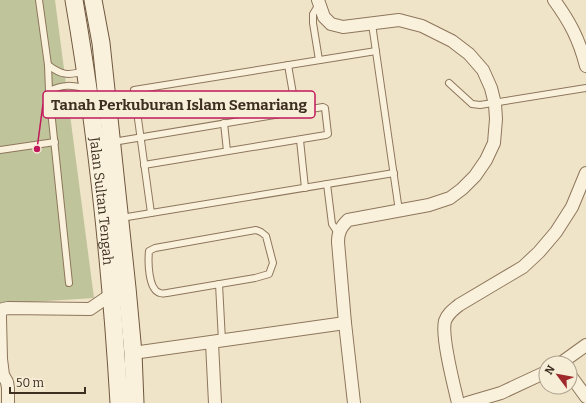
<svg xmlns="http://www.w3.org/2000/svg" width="586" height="403" font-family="Bitter,serif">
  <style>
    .cemetery { fill: #bfc49a }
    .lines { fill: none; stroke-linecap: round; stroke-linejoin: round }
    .lane-casing { stroke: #8d765c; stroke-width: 8 }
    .street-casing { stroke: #8d765c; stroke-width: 14 }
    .secondary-casing { stroke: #6f573f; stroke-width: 19 }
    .lane { stroke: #faf1dc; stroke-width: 6 }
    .street { stroke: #faf1dc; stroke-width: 12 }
    .secondary { stroke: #faf1dc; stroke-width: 17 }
    .labels { text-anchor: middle; stroke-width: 3; stroke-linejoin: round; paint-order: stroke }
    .street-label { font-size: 14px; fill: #3d2e20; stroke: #f7eed8 }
    .leader { fill: none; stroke: #c2185b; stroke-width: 1.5 }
    .callout-dot { fill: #c2185b; stroke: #f7eed8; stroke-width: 1.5 }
    .callout { fill: #f7eed8; stroke: #c2185b; stroke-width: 1.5 }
    .callout-label { font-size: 15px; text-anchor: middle; font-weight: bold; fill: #3d2e20 }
  </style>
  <rect width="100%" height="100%" fill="#f0e4c8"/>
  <path class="cemetery" d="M0,0H55L94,298L0,304Z"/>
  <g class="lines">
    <g class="lane-casing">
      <g id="lane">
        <path d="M39,0L48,65L49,91L69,283"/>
        <path d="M319,4L313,14V23L319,60"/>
        <path d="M372,24L399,211"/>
        <path d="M48,65C61,75 68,76 85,71"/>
        <path d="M288,65L296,111"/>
        <path d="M449,83L472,104L480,105L586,88"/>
        <path d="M49,91C63,84 72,85 87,89"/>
        <path d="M224,123L227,151"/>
        <path d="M300,140L305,188"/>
        <path d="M113,142L323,107L325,108L328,134L326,135L144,165"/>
        <path d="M0,150L55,142"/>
        <path d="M327,184L332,224L338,233"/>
        <path d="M151,213L134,90L376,51"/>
        <path d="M121,218L394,173"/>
        <path d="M256,230L261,232L266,236L273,263L269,274L255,278L167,293C165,293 162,294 160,293C148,290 148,261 149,251L155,248Z"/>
        <path d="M219,284L222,341"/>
      </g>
    </g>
    <g class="street-casing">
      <g id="street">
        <path d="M318,0L324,17L331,24L343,27L399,20L422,26L452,41L469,54L483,70L491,88L495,104L496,119L494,143L486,160L475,176L462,189L450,198L429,205L348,220C341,227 338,232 338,242L345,323L354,403"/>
        <path d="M554,0C570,22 579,39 586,66"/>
        <path d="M0,315L1,311L3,309L8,308L90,309L112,294"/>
        <path d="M0,318L1,359L3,375L7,382L8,388V403"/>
        <path d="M212,343L215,403"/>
        <path d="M133,353L345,323"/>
        <path d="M561,363L586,345"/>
        <path d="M570,375L586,397"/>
        <path d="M458,403C454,386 441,336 445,321C448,313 453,310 459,305L523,267L539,252L556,232L572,207L586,173"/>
        <path d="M467,403L501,393L546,372"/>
      </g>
    </g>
    <g class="secondary-casing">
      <g id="secondary">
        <path id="s1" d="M74,0C97,133 111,268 119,403"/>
        <path d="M93,0L101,43L127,288L133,353L135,403"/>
      </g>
    </g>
    <use href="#lane" class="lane"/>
    <use href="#street" class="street"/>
    <use href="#secondary" class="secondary"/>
  </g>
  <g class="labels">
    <g class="street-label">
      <text dy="5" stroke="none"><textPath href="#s1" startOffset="203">Jalan Sultan Tengah</textPath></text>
    </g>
  </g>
  <path class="leader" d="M37 149L43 104"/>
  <circle class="callout-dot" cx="37" cy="149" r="4"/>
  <rect class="callout" x="43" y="91" width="272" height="27" rx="4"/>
  <g class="callout-label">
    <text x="179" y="110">Tanah Perkuburan Islam Semariang</text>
  </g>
  <g transform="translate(558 375) rotate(302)"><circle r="19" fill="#f7eed8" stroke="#ada18e"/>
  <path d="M0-3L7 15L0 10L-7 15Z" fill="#9e2a2b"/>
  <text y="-6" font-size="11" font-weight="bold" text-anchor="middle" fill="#3d2e20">N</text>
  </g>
  <path d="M10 387v6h75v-6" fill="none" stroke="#3d2e20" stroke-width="2"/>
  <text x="16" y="387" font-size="12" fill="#3d2e20" stroke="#f7eed8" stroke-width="3" paint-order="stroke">50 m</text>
</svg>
